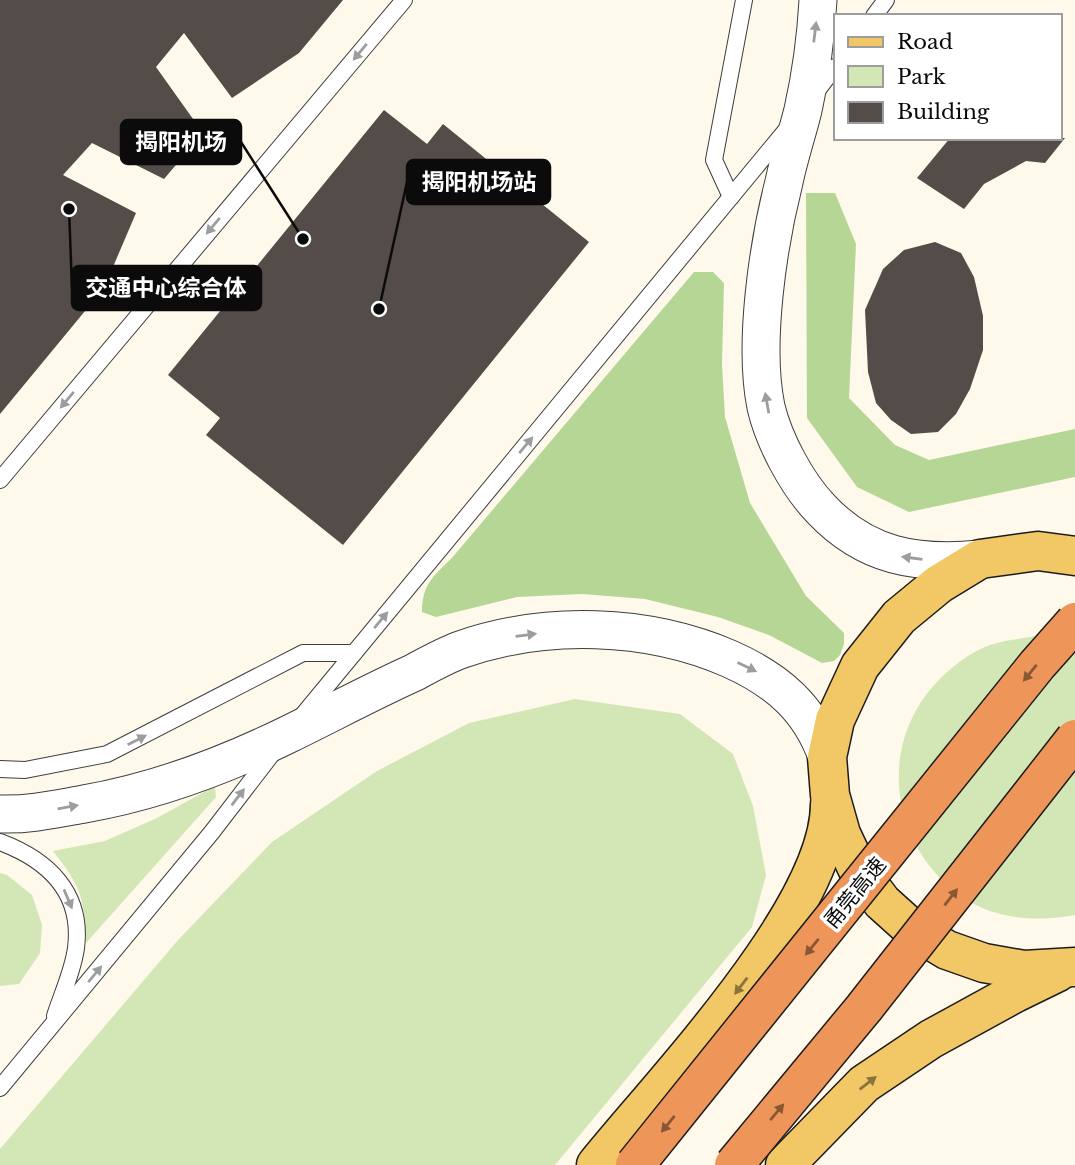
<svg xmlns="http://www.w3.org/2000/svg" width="1075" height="1165" font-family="'Libre Baskerville','Noto Sans SC',serif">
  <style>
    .green { fill: #d2e6b6 }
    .forest { fill: #b6d696 }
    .building { fill: #534c48 }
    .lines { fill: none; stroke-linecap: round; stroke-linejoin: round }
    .service-casing { stroke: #3e3e3e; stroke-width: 18 }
    .tertiary-casing { stroke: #3e3e3e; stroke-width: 39 }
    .primary-casing { stroke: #1c1c1c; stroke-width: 41 }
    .service { stroke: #fff; stroke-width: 16 }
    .tertiary { stroke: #fff; stroke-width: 37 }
    .primary { stroke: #f2c866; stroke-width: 38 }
    .motorway-bridge-casing { stroke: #1c1c1c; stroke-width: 41; stroke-linecap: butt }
    .motorway-bridge { stroke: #ee9559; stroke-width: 38 }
    .oneway { fill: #9d9d9d }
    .oneway2 { fill: #885736 }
    .oneway3 { fill: #8a733d }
    .labels { text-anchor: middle; stroke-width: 7; stroke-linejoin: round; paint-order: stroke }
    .street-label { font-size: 21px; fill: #0b0b0b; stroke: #fff }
    .leader { fill: none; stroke: #0b0b0b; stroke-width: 2.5 }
    .callout-dot { fill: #0b0b0b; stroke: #fff; stroke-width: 2.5 }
    .callout { fill: #0b0b0b; stroke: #0b0b0b; stroke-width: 2.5 }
    .callout-label { font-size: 23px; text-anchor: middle; font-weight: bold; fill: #fff }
  </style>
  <rect width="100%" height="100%" fill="#fef9ea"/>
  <g class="green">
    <path d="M1035,636L1075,640V915C1044,921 1005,920 976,905C894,861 872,752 936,683C951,667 971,651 993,644C1006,640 1021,639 1035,636Z"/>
    <path d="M575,699L680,714L733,754L753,806L766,875L752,927L555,1165H0V1149L179,939L272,842L377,771L469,723Z"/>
    <path d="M215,786L216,797L86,943C84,897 82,888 53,851L105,841L157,818Z"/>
    <path d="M0,873L7,875L32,895L42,925L40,953L19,984L0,986Z"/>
  </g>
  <g class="forest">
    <path d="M806,193H835L856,244L849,398L895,445L929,460L1075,429V477L909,512L857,487L807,418Z"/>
    <path d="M694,272H713L724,283L722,364L725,417L750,503L806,596L844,633V644L840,655L834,661L822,663L769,635L718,617L645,599L582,594L517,597L436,617L422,612C422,585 433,576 451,559Z"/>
  </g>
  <g class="building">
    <path d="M0,0H343L299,53L232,98L184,33L156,67L203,133L164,179L92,143L63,175L136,213L104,288L0,414Z"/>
    <path d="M384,110L427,144L443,124L589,242L343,545L206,435L220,418L168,375Z"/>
    <path d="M950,138H1065L1045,163L1026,161L984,184L964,209L917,178Z"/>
    <path d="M935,242L961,253L974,277L983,316V350L970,389L956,414L938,432L911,434L891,420L876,403L868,372L865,310L883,269L904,250Z"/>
  </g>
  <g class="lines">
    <g class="service-casing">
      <g id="service">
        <path d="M874,16L886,0"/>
        <path d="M816,92L835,67"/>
        <path d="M731,197L714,160L744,0"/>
        <path d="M0,480L404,0"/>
        <path d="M302,716L787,129"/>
        <path d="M0,769L25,770L107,754L303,653H354"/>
        <path d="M0,842C48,860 83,893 76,948C73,971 62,994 55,1016"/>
        <path d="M0,1088L212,832L275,750"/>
      </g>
    </g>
    <g class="tertiary-casing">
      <g id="tertiary">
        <path d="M818,0C816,37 811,74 803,110C797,134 789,158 784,182C768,245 753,344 766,407C774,441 797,484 821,509C866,557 917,565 980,559"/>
        <path d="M0,814C29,815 56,809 84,804C153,792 226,765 289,734C330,714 371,692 413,673C428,665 444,656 460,650C545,620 648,623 730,659C777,680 810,708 827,757"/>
      </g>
    </g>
    <g class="primary-casing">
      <g id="primary">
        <path d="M1075,556L1038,551L980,559L939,584L899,617L860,666L835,720L827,757L830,795L841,834L858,870L882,902L912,929L947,950L984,963L1024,970L1075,967"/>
        <path d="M596,1165C662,1083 830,909 830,804"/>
        <path d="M785,1165L864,1084L931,1039L1015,993L1058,972"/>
      </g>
    </g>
    <use href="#service" class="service"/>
    <use href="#tertiary" class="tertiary"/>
    <use href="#primary" class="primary"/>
    <g class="motorway-bridge-casing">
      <g id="motorway-bridge">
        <path d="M635,1165L1037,665L1075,622"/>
        <path d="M734,1165L864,1008L1075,739"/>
      </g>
    </g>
    <use href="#motorway-bridge" class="motorway-bridge"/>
  </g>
  <defs><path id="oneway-solid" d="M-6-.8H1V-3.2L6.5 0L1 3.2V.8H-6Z" transform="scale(1.75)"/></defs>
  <g class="oneway">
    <use href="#oneway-solid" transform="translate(815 32) rotate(-83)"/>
    <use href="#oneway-solid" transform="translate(360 52) rotate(130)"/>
    <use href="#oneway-solid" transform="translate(213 226) rotate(130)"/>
    <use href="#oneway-solid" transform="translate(67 400) rotate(130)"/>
    <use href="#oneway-solid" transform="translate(767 403) rotate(-100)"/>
    <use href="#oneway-solid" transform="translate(526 445) rotate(-50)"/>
    <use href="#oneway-solid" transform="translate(912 558) rotate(-172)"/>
    <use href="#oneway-solid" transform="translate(381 620) rotate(-50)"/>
    <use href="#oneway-solid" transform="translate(526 635) rotate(-7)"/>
    <use href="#oneway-solid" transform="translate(747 667) rotate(26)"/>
    <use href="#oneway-solid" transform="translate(137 740) rotate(-27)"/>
    <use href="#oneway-solid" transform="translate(238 797) rotate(-52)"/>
    <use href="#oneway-solid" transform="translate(68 807) rotate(-10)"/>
    <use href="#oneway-solid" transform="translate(68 899) rotate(67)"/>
    <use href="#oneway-solid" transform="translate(95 974) rotate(-50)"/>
  </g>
  <g class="oneway2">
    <use href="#oneway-solid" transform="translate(1030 673) rotate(129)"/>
    <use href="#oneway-solid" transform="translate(951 897) rotate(-52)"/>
    <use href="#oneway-solid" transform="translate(812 947) rotate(129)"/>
    <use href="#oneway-solid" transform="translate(777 1112) rotate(-50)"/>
    <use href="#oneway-solid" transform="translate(668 1124) rotate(129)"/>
  </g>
  <g class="oneway3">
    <use href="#oneway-solid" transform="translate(741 986) rotate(127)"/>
    <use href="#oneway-solid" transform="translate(868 1083) rotate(-38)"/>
  </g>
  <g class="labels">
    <g class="street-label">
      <text transform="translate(855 893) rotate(-51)" y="7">甬莞高速</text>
    </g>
  </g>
  <path class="leader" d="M303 239L241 142M379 309L407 182M69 209L72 288"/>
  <g class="callout-dot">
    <circle cx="303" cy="239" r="7"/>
    <circle cx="379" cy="309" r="7"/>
    <circle cx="69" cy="209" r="7"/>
  </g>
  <g class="callout">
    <rect x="121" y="120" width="120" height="44" rx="7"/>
    <rect x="407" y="160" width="143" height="44" rx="7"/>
    <rect x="72" y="266" width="189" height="44" rx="7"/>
  </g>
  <g class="callout-label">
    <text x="181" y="150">揭阳机场</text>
    <text x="479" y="190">揭阳机场站</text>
    <text x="166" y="296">交通中心综合体</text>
  </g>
  <rect x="834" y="14" width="228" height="126" fill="#ffffff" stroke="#9d9d9d" stroke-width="2"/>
  <rect x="848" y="37" width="35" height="10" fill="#f2c866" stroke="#9d9d9d" stroke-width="2"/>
  <text x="897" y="49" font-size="21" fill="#0b0b0b">Road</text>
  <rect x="848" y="66" width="35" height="21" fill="#d2e6b6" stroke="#9d9d9d" stroke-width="2"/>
  <text x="897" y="84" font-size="21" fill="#0b0b0b">Park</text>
  <rect x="848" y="102" width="35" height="21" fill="#534c48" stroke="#9d9d9d" stroke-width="2"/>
  <text x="897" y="119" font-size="21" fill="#0b0b0b">Building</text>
</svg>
